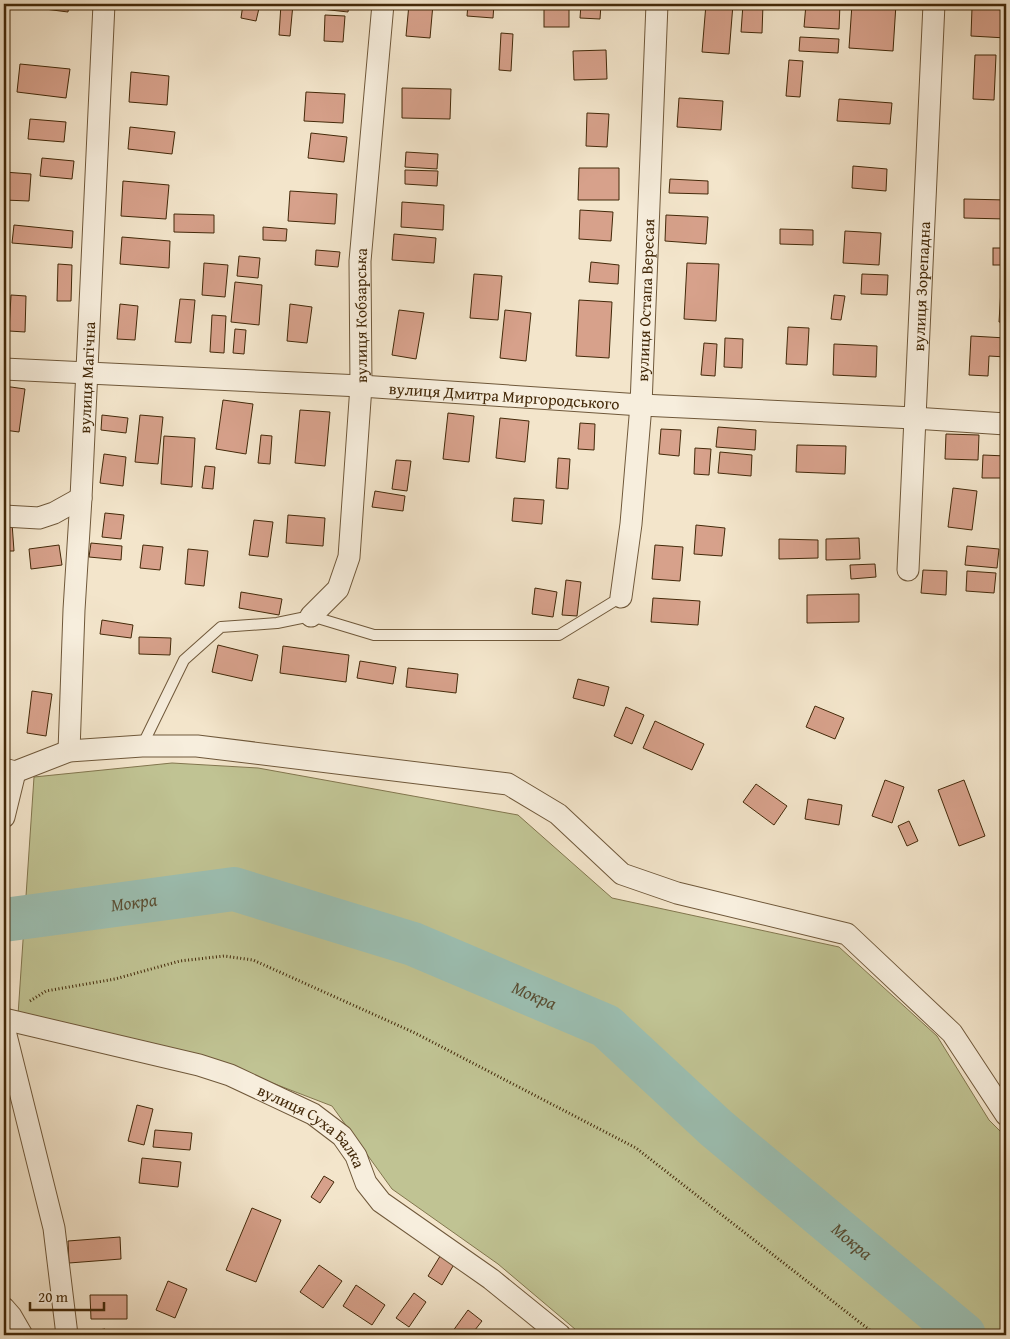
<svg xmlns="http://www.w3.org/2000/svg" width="1010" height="1339" font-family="'Gentium Book Plus',serif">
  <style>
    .green { fill: #c0c393; stroke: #82764e }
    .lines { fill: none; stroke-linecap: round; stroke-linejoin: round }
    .river { stroke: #9cbfb2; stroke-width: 44 }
    .building { fill: #d7a18b; stroke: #432909 }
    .lane-casing { stroke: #6f583a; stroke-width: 12 }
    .street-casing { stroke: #6f583a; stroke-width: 23 }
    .path { stroke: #432909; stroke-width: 3; stroke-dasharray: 1 2.5; stroke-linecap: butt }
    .lane { stroke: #f7eedd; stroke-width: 10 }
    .street { stroke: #f7eedd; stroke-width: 21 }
    .labels { text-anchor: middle; stroke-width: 5; stroke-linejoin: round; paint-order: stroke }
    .street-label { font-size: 16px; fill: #432909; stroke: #f7eedd }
    .water-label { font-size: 18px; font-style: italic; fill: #594e33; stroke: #f7eedd }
  </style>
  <rect width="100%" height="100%" fill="#f3e5cb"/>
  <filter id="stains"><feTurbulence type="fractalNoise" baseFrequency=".004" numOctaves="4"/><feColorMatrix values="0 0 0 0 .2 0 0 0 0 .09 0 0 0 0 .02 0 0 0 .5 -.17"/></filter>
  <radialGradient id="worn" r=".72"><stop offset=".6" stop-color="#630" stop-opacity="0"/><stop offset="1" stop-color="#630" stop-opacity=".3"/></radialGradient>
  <path class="green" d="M172,763L258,768L518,815L612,898L839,947L937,1036L989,1120L1006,1137V1335H582L498,1264L392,1189L332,1106L202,1056L18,1015L34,777Z"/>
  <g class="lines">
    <path class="river" id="s1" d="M4,920L234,889L413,944L606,1026L716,1128L964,1335"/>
  </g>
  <g class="building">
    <path d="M38,4H69L68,12L37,8Z"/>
    <path d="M243,4H260L256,21L241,18Z"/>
    <path d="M281,4H293L290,36L279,35Z"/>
    <path d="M321,4H349L348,12L321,9Z"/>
    <path d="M409,4H433L430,38L406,36Z"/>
    <path d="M468,4H494L493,18L467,16Z"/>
    <rect x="544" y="4" width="25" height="23"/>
    <path d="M581,4H601L600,19L580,18Z"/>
    <path d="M706,4H733L729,54L702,52Z"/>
    <path d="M743,4H763L762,33L741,32Z"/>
    <path d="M806,4H840L839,29L804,27Z"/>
    <path d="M852,4H896L893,51L849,48Z"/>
    <path d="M972,8L1006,10V38L971,36Z"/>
    <path d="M325,15L345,16L343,42L324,41Z"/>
    <path d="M501,33L513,34L511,71L499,70Z"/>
    <path d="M800,37L839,39L838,53L799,51Z"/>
    <path d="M606,50L607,79L574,80L573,51Z"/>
    <path d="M975,55H996L994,100L973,99Z"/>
    <path d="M789,60L803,61L800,97L786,96Z"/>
    <path d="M20,64L70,69L66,98L17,92Z"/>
    <path d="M131,72L169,76L167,105L129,102Z"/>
    <path d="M402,88L451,89L450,119L402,118Z"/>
    <path d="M306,92L345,94L343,123L304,121Z"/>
    <path d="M679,98L723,101L721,130L677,127Z"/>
    <path d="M839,99L892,103L890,124L837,121Z"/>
    <path d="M587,113L609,114L607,147L586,146Z"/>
    <path d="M30,119L66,122L64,142L28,139Z"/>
    <path d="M130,127L175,132L172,154L128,149Z"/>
    <path d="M311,133L347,137L344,162L308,158Z"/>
    <path d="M406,152L438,154L437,169L405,167Z"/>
    <path d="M42,158L74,161L72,179L40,176Z"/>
    <path d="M853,166L887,169L886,191L852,188Z"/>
    <path d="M579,168H619V200H578Z"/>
    <path d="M405,170L438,171L437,186L405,184Z"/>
    <path d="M4,172L31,174L29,201L4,200Z"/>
    <path d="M670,179L708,181V194L669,193Z"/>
    <path d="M123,181L169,185L166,219L121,216Z"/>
    <path d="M290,191L337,194L335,224L288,221Z"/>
    <path d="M964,199L1006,200V219L964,218Z"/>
    <path d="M402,202L444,205L443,230L401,227Z"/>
    <path d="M580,210L613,212L611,241L579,239Z"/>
    <path d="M174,214L214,215V233L174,232Z"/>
    <path d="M666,215L708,217L706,244L665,241Z"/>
    <path d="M14,225L73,231L72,248L12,243Z"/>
    <path d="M263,227L287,229L286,241L263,240Z"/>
    <path d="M780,229L813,230V245L780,244Z"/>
    <path d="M845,231L881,233L879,265L843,263Z"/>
    <path d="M394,234L436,238L434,263L392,260Z"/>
    <path d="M122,237L170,241L169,268L120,264Z"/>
    <rect x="993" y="248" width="13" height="17"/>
    <path d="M316,250L340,252L338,267L315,265Z"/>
    <path d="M239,256L260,258L258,278L237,276Z"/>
    <path d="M591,262L619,265L618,284L589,282Z"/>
    <path d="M204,263L228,265L225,297L202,295Z"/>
    <path d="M687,263L719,264L716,321L684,319Z"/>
    <path d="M58,264L72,265L71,301H57Z"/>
    <path d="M474,274L502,276L498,320L470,318Z"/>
    <path d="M862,274L888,275L887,295L861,294Z"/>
    <path d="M235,282L262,285L259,325L231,322Z"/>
    <path d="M1001,289H1006V323L999,322Z"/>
    <path d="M11,295L26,296L25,332L9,331Z"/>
    <path d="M834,295L845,296L841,320L831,319Z"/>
    <path d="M180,299L195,300L191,343L175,342Z"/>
    <path d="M579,300L612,302L609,358L576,356Z"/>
    <path d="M120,304L138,306L135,340L117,339Z"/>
    <path d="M290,304L312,307L307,343L287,341Z"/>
    <path d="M399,310L424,313L416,359L392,355Z"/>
    <path d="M505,310L531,313L526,361L500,358Z"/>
    <path d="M212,315L226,316L224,353L210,352Z"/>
    <path d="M788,327L809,328L807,365L786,364Z"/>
    <path d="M235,329L246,330L244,354L233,353Z"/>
    <path d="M971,336L1006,338V357L989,356L988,376L969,375Z"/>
    <path d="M725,338L743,339L742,368L724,367Z"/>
    <path d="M704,343L717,344L715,376L701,375Z"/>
    <path d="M834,344L877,346L876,377L833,375Z"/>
    <path d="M4,386L25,389L19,432L4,430Z"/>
    <path d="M223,400L253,404L246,454L216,449Z"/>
    <path d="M300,410L330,412L325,466L295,463Z"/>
    <path d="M448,413L474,416L469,462L443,459Z"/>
    <path d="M102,415L128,418L126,433L101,430Z"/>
    <path d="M140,415L163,417L158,464L135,462Z"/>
    <path d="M500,418L529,421L525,462L496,458Z"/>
    <path d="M580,423L595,424L594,450L578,449Z"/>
    <path d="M718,427L756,430L755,450L716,447Z"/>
    <path d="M661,429L681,430L679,456L659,454Z"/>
    <path d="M946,434L979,435L978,460L945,459Z"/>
    <path d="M261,435L272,436L270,464L258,463Z"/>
    <path d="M164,436L195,438L192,487L161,484Z"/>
    <path d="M797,445L846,446L845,474L796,472Z"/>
    <path d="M695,448L711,449L709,475L694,474Z"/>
    <path d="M720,452L752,455L751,476L718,473Z"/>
    <path d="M104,454L126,457L123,486L100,483Z"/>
    <path d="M983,455L1006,456V478H982Z"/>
    <path d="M558,458L570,459L568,489L556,488Z"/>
    <path d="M396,460L411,461L407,491L392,489Z"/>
    <path d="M205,466L215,467L213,489L202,488Z"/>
    <path d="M953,488L977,491L972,530L948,527Z"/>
    <path d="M375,491L405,496L403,511L372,507Z"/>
    <path d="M514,498L544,500L542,524L512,521Z"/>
    <path d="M105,513L124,515L121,539L102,537Z"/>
    <path d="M288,515L325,518L323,546L286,543Z"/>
    <path d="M254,520L273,522L268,557L249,555Z"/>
    <path d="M4,523H12L14,551H4Z"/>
    <path d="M696,525L725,528L722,556L694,554Z"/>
    <path d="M859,538L860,559L826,560V539Z"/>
    <path d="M779,539L818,540V558L779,559Z"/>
    <path d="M91,543L122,546L121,560L89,557Z"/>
    <path d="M59,545L62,565L31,569L29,549Z"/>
    <path d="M143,545L163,547L160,570L140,568Z"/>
    <path d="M655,545L683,547L680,581L652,579Z"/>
    <path d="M967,546L999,549L997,568L965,565Z"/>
    <path d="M188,549L208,551L204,586L185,584Z"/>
    <path d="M875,564L876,577L851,579L850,565Z"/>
    <path d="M923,570L947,571L946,595L921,593Z"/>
    <path d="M967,571L996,573L994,593L966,591Z"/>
    <path d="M566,580L581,582L577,616L562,615Z"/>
    <path d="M535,588L557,592L553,617L532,614Z"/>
    <path d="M241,592L282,599L279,615L239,608Z"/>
    <path d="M859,594V622L807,623V595Z"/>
    <path d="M653,598L700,601L698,625L651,622Z"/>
    <path d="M102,620L133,625L131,638L100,634Z"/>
    <path d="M139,637L171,638L170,655L139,654Z"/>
    <path d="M218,645L258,655L252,681L212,672Z"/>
    <path d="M283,646L349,655L346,682L280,673Z"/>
    <path d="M360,661L396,667L393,684L357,678Z"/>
    <path d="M408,668L458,674L456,693L406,687Z"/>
    <path d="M578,679L609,687L604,706L573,698Z"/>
    <path d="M32,691L52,694L46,736L27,733Z"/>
    <path d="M815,706L844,718L835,739L806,727Z"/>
    <path d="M626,707L644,715L632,744L614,736Z"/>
    <path d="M655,721L704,744L692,770L643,748Z"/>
    <path d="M885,780L904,787L892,823L872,816Z"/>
    <path d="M964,780L985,836L959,846L938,790Z"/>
    <path d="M756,784L787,806L774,825L743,802Z"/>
    <path d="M808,799L842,805L839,825L805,819Z"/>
    <path d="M909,821L918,841L907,846L898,826Z"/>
    <path d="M137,1105L153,1109L144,1145L128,1141Z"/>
    <path d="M155,1130L192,1133L190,1150L153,1147Z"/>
    <path d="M142,1158L181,1162L178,1187L139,1183Z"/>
    <path d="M324,1176L334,1182L320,1203L311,1197Z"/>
    <path d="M252,1208L281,1220L256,1282L226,1270Z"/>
    <path d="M120,1237L121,1259L69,1263L68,1241Z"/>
    <path d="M442,1253L456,1261L442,1285L428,1276Z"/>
    <path d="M319,1265L342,1281L323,1308L300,1292Z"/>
    <path d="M168,1281L187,1289L175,1318L156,1310Z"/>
    <path d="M356,1285L385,1305L372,1325L343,1306Z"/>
    <path d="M414,1293L426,1302L409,1327L396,1318Z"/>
    <path d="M90,1295H127V1319H91Z"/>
    <path d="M468,1310L482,1321L471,1335H450Z"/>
    <path d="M105,1329V1335H85V1332Z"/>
  </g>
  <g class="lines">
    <g class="lane-casing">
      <path id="lane" d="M142,746L184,660L221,627L277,623L311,616L374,635H559L621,597"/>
    </g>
    <g class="street-casing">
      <g id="street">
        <path id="s2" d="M4,369L361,386L641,405L914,418L1006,424"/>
        <path d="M4,516L39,518L54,513L81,498"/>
        <path id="s3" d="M908,570L934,4"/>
        <path id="s4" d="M621,597L631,524L641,405L657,4"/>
        <path id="s5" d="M311,616L338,589L349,557L361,386L360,261L383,4"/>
        <path id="s6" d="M69,751L74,610L81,498L104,4"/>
        <path d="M4,769L15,772L69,751L142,746H197L508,784L558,814L622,874L677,893L847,934L952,1033L1006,1115"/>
        <path d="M4,817L15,772"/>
        <path id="s7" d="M4,1019L199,1065L230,1075L313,1114L342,1136L356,1156L366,1183L381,1202L491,1279L560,1335"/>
        <path d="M4,1027L54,1228L67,1335"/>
        <path d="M4,1308L11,1316L22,1335"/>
      </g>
    </g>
    <path class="path" d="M30,1001L46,991L115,979L180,961L224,956L253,960L415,1033L636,1148L876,1335"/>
    <use href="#lane" class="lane"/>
    <use href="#street" class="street"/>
  </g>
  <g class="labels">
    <g class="street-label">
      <text dy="6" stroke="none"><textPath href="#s3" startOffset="284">вулиця Зорепадна</textPath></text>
      <text dy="6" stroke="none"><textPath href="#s4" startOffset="298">вулиця Остапа Вересая</textPath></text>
      <text dy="6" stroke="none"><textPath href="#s5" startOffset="314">вулиця Кобзарська</textPath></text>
      <text dy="6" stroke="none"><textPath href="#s6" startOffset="374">вулиця Магічна</textPath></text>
      <text dy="6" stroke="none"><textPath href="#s2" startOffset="501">вулиця Дмитра Миргородського</textPath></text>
      <text dy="6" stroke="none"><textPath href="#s7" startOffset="331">вулиця Суха Балка</textPath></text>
    </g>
    <g class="water-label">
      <text dy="6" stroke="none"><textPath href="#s1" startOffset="131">Мокра</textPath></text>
      <text dy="6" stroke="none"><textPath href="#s1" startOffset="551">Мокра</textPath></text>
      <text dy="6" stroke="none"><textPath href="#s1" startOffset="956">Мокра</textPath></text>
    </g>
  </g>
  <rect width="1010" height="1339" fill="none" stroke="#f3e5cb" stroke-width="20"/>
  <rect x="5" y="5" width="1000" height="1329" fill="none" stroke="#432909" stroke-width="2.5"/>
  <rect x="10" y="10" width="990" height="1319" fill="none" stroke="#432909"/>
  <path d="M30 1302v8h74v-8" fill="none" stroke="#432909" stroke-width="2.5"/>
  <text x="38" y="1302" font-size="15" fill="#432909" stroke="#f7eedd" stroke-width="4" paint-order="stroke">20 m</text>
  <rect width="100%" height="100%" filter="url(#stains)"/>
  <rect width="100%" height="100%" fill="url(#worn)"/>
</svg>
